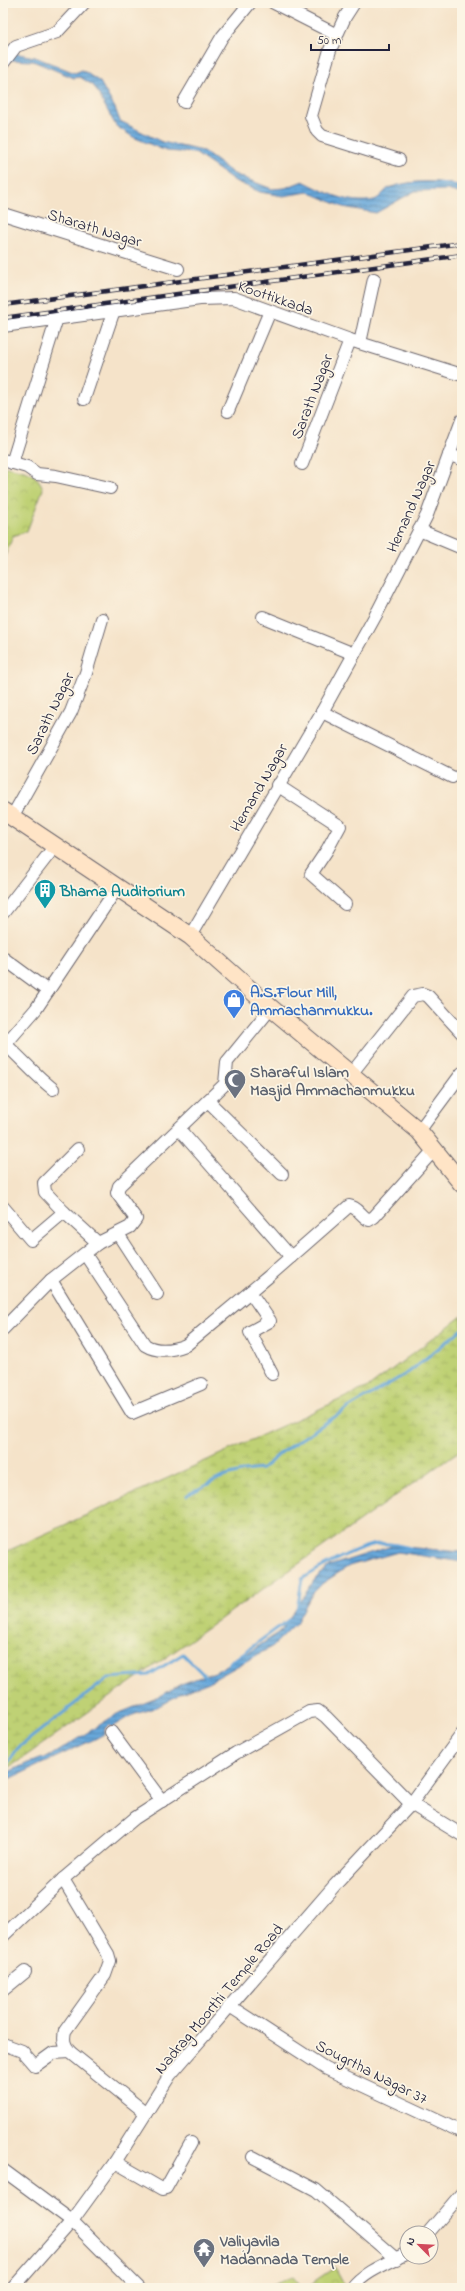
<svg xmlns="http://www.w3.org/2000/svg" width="465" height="2291" font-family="'Indie Flower',sans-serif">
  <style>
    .wetland { fill: url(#wetland-marsh); stroke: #707a58 }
    .park { fill: url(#park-crowns); stroke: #707a58 }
    .water { fill: url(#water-rules); stroke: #44648a }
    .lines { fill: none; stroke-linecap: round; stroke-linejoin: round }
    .stream { stroke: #67a7da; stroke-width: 3 }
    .street-casing { stroke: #6c666d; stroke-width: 14 }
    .secondary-casing { stroke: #6c666d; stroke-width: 19 }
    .street { stroke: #fff; stroke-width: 12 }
    .secondary { stroke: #ffe4c6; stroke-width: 17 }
    .rail-casing { stroke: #22223b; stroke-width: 4.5 }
    .rail { stroke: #fcf5e5; stroke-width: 3; stroke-dasharray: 9; stroke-linecap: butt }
    .labels { text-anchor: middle; stroke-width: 3.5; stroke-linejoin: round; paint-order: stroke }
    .street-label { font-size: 16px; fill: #22223b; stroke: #fcf5e5 }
    .culture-label { font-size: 16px; font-weight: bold; fill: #0d838f; stroke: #fcf5e5; text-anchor: start }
    .shop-label { font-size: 16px; font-weight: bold; fill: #366cbe; stroke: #fcf5e5; text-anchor: start }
    .worship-label { font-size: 16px; font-weight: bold; fill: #5b616d; stroke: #fcf5e5; text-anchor: start }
  </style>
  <defs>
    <pattern id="wetland-marsh" width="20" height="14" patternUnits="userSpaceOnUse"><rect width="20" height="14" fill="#bfd174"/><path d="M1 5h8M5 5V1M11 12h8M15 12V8" fill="none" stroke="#a4b365"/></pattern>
    <pattern id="park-crowns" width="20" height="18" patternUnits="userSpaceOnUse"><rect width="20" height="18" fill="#bfd174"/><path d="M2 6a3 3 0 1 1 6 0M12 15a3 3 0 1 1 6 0" fill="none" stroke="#a4b365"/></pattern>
    <pattern id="water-rules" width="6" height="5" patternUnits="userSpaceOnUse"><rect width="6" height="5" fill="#67a7da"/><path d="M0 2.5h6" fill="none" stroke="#5488b2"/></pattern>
  </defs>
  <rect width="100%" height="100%" fill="#fcf5e5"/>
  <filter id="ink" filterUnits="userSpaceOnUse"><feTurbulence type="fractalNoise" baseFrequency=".025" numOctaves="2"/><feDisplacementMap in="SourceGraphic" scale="8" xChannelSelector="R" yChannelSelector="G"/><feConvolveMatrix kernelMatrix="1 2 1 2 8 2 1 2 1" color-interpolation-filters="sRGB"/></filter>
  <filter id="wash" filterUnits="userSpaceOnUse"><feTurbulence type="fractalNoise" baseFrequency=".012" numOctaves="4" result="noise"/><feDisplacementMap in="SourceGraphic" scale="16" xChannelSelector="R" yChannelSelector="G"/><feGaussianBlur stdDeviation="0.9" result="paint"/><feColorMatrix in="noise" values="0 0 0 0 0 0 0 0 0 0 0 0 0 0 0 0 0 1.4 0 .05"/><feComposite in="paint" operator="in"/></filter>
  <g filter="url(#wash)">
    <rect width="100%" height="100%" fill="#f5e3c9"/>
    <path class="wetland" d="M462,1316V1449L3,1772V1553L370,1386Z"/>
    <g class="park">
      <path d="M3,466C21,471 37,470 43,489L27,531L13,536L3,561Z"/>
      <path d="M335,2268L343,2283V2288H305Z"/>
      <path d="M294,2276L301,2288H263Z"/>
    </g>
    <g class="water">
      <path d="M13,53L35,57L75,73L82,70L100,82L115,108L120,121L162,142L203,151L234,174L272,189L285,188L303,181C325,192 349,205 374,200C381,198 385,189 391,187C413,180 440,180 462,186V194L447,190L415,191L376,213L343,207L308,192L283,196L260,192L235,181L195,153L166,151L133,137L116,126L94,86L80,77L74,78L33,61L9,60Z"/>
      <path d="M392,1546L462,1552V1562L398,1552L349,1566L323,1583L312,1594L296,1623L273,1646L209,1682L182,1693L157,1707L130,1716L112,1727L109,1725L105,1728L104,1734L95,1739L3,1782L4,1774L28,1763L50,1756L117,1714L157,1698L181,1684L215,1672L251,1651L280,1632L315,1579L329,1566Z"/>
    </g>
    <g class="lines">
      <g class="stream">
        <path d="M187,1495L220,1478L244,1471L262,1469L283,1451L348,1408L409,1372L462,1329"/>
        <path d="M297,1610L302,1579C319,1568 360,1545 379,1544C390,1543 399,1545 410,1548"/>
        <path d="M230,1663L290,1619"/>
        <path d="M3,1770L18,1748L108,1678L149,1675L183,1654L207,1678"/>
      </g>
    </g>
  </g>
  <g filter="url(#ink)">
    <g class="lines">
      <g class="street-casing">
        <g id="street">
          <path d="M274,3L337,35"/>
          <path d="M354,3L345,17L330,50L311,116L317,131L322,136L399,160"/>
          <path d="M3,63L16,46L57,32L84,3"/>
          <path d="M184,102L222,37L250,3"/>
          <path d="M3,214L178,269"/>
          <path d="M3,326L200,299L234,298L350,340L462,375"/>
          <path d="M360,343L374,279"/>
          <path d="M84,399L114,310"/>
          <path d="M228,411L270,311"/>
          <path d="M449,455L462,459"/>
          <path d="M3,460L27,467L37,474L56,476L110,488"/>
          <path d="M12,463L57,318"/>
          <path d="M302,464L350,340"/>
          <path d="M419,530L462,548"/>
          <path d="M263,617L354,654"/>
          <path d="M322,712L452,777"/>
          <path d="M277,785L340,826L327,850L311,874L345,904"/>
          <path d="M12,817L71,712L86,673L102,619"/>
          <path d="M3,913L55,846"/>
          <path d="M190,936L322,712L378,611L427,515L462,420"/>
          <path d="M3,958L48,991"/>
          <path d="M5,1044C22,1059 35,1075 53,1089"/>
          <path d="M3,1047L36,1009L117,888"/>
          <path d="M351,1074L413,996L423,994L428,996L462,1033"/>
          <path d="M208,1101L282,1174"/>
          <path d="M179,1129L291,1257"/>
          <path d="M419,1131L462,1073"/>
          <path d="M3,1207L31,1240L64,1212L98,1243"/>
          <path d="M64,1212L45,1192L44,1183L78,1149"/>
          <path d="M118,1234L157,1294"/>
          <path d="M85,1254L145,1345C158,1353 173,1350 186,1345L268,1277L349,1206C358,1207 361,1216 369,1220L374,1217L434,1150"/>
          <path d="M51,1280L132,1413L201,1384"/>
          <path d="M250,1292L270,1321L250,1332L272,1374"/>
          <path d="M3,1329L51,1280L98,1243L130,1227L136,1219L117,1193L119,1186L225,1084L227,1062L271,1008"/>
          <path d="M111,1732L162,1801"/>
          <path d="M63,1879L108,1954L110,1961L105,1975L65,2031C63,2040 64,2045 70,2052L146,2113"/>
          <path d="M3,1936L63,1879L135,1818L236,1753L309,1712L318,1711L326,1717L411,1804L462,1835"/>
          <path d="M3,1990L25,1972"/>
          <path d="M231,2007L325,2068L462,2132"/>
          <path d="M3,2044L22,2051L35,2066L53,2053L70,2052"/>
          <path d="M253,2157L316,2190L396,2259"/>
          <path d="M115,2162L162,2189L166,2188L191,2143"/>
          <path d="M3,2170L72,2221L139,2288"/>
          <path d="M428,2233L462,2193"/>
          <path d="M13,2288L72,2221L115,2162L170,2075L335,1885L411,1804L462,1734"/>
          <path d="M352,2288C363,2272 390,2262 407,2253"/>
        </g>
      </g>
      <g class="secondary-casing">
        <path id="secondary" d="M3,811L190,936L271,1008L419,1131L462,1184"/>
      </g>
      <use href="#street" class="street"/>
      <use href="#secondary" class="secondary"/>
      <g class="rail-casing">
        <g id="rail">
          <path d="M3,305L462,243"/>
          <path d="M3,318L462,255"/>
        </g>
      </g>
      <use href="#rail" class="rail"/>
    </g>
  </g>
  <defs>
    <g id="building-pin" transform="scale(1.15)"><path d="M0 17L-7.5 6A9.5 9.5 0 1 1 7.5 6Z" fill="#0f9aa8" stroke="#fcf5e5"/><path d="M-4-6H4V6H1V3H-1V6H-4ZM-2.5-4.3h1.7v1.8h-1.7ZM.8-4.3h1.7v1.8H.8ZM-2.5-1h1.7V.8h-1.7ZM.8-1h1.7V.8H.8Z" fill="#fff"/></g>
    <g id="shop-pin" transform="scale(1.15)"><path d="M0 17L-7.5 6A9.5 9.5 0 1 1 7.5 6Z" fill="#3f7fe0" stroke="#fcf5e5"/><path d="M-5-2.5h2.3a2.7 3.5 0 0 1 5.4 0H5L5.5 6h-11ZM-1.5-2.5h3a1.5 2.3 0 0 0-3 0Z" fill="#fff"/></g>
    <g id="mosque-pin" transform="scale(1.15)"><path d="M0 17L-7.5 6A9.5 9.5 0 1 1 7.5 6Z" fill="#6b7280" stroke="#fcf5e5"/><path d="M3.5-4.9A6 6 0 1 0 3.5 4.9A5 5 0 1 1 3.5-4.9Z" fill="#fff"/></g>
    <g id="temple-pin" transform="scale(1.15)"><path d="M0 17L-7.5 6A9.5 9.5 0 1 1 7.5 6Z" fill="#6b7280" stroke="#fcf5e5"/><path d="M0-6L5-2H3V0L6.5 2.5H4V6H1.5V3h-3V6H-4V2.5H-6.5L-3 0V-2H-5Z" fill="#fff"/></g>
  </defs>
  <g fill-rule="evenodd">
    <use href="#building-pin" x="45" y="890"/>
    <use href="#shop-pin" x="234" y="1000"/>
    <use href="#mosque-pin" x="235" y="1080"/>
    <use href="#temple-pin" x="204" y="2249"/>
  </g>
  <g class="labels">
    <g class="street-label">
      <text transform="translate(95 227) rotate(17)" y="6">Sharath Nagar</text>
      <text transform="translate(276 297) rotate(19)" y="6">Koottikkada</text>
      <text transform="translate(311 396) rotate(-69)" y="6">Sarath Nagar</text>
      <text transform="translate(410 506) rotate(-66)" y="6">Hemand Nagar</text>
      <text transform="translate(49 713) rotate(-64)" y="6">Sarath Nagar</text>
      <text transform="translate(258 787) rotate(-60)" y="6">Hemand Nagar</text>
      <text transform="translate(218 1998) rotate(-50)" y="6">Nadrag Moorthi Temple Road</text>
      <text transform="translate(372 2071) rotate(27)" y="6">Sougrtha Nagar 37</text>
    </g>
    <g class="culture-label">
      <text x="60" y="896">Bhama Auditorium</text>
    </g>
    <g class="shop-label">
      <text x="250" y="997">A.S.Flour Mill,<tspan x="250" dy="18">Ammachanmukku.</tspan></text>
    </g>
    <g class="worship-label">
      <text x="250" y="1077">Sharaful Islam<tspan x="250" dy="18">Masjid Ammachanmukku</tspan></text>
      <text x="220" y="2246">Valiyavila<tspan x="220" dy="18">Madannada Temple</tspan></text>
    </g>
  </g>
  <rect width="465" height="2291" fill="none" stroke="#fcf5e5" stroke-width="16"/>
  <g transform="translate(419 2245) rotate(294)"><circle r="19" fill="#fcf5e5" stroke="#a5a1a1"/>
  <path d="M0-3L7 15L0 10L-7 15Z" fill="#d1495b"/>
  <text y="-6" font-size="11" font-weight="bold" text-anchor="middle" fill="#22223b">N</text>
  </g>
  <path d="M311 44v6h78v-6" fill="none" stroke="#22223b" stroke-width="2"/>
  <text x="317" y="44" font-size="12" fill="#22223b" stroke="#fcf5e5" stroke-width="3" paint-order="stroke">50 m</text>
</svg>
